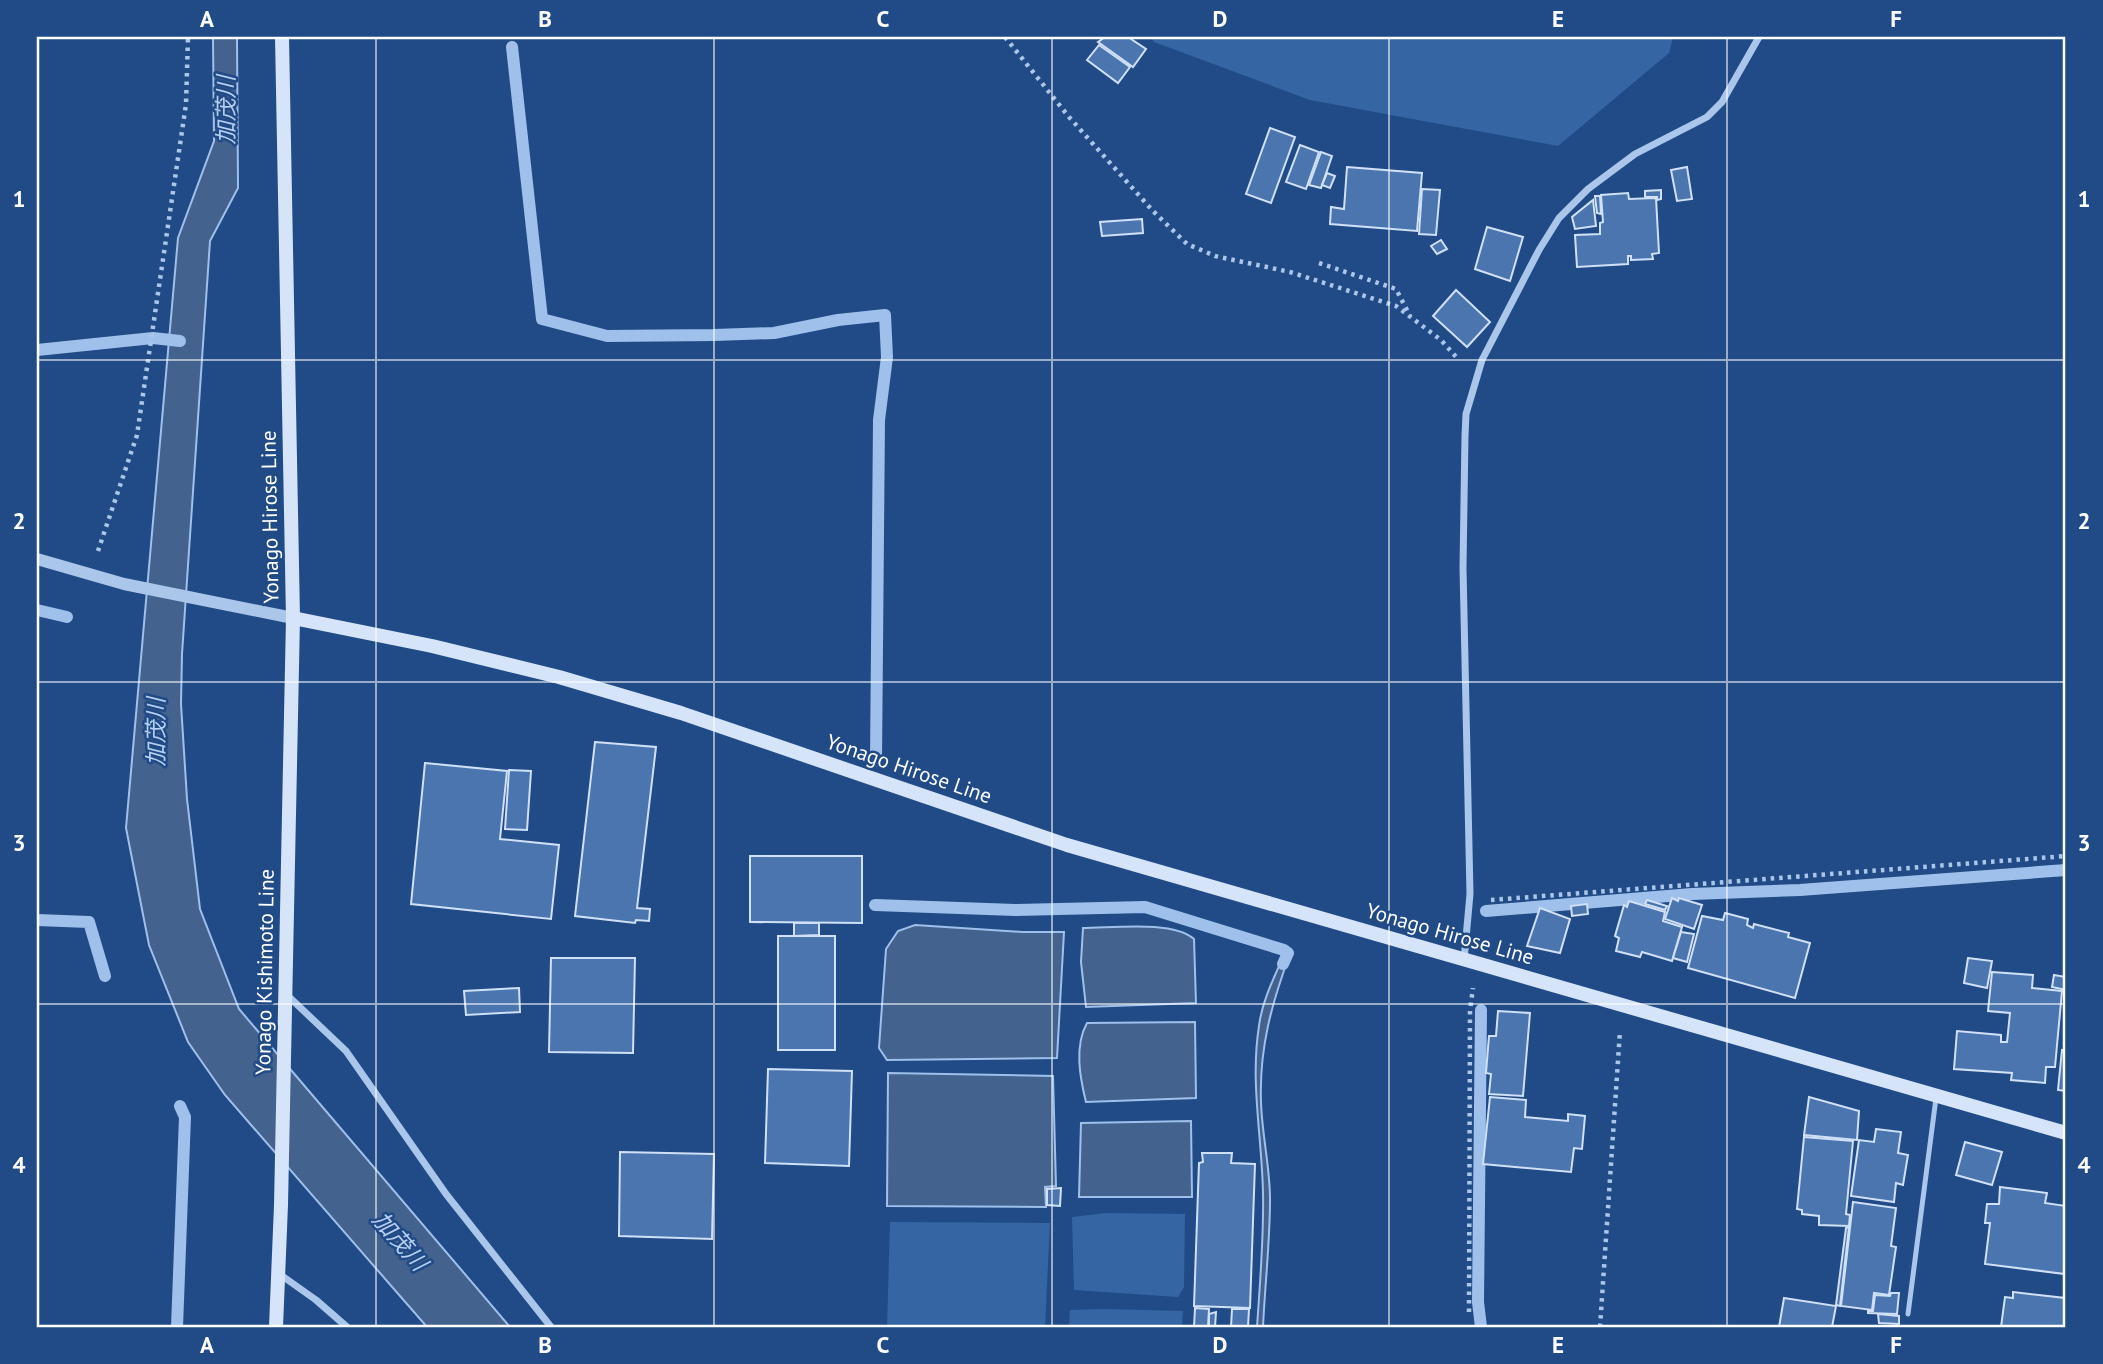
<svg xmlns="http://www.w3.org/2000/svg" width="2103" height="1364" font-family="'PT Sans','Noto Sans JP',sans-serif">
  <style>
    .green { fill: #3565a3 }
    .water { fill: #43628d; stroke: #9ec0eb; stroke-width: 2 }
    .lines { fill: none; stroke-linecap: round; stroke-linejoin: round }
    .stream { stroke: #9ec0eb; stroke-width: 12 }
    .building { fill: #4a75ae; stroke: #cfe0f7; stroke-width: 2 }
    .path { stroke: #aac6ea; stroke-width: 4.5; stroke-dasharray: 3.5 5; stroke-linecap: butt }
    .service { stroke: #aac6ea; stroke-width: 5 }
    .minor { stroke: #aac6ea; stroke-width: 7 }
    .tertiary { stroke: #aac6ea; stroke-width: 12 }
    .secondary { stroke: #d5e4f8; stroke-width: 14 }
    .grid { fill: none; stroke: #fff; stroke-width: 2; stroke-opacity: 0.55 }
    .labels { text-anchor: middle; stroke-width: 5; stroke-linejoin: round; paint-order: stroke }
    .street-label { font-size: 21px; fill: #fff; stroke: #214b86 }
    .water-label { font-size: 23px; font-style: italic; fill: #b6d0f1; stroke: #214b86 }
    .neatline { fill: none; stroke: #fff; stroke-width: 2.5 }
    .grid-label { font-size: 23px; text-anchor: middle; font-weight: bold; fill: #fff }
  </style>
  <rect width="100%" height="100%" fill="#214b86"/>
  <g class="green">
    <path d="M1151,37H1673L1669,53L1558,146L1310,100L1154,42Z"/>
    <path d="M1106,1213L1185,1214L1184,1287L1178,1297L1074,1290L1072,1217Z"/>
    <path d="M890,1222L1050,1223L1045,1327H887Z"/>
    <path d="M1103,1309L1183,1311L1182,1327H1069L1070,1310Z"/>
  </g>
  <g class="water">
    <path d="M213,37H237L238,188L210,241L182,654L181,704L187,799L200,909L239,1009L510,1327H427L225,1095L188,1042L149,945L126,828L178,238L214,141Z"/>
    <path d="M915,925L1022,932H1064L1057,1058L887,1060L879,1048L886,949L898,931Z"/>
    <path d="M1083,928C1112,928 1173,920 1194,939L1196,1003L1086,1007L1081,962Z"/>
    <path d="M1286,950L1291,951C1272,1002 1259,1048 1261,1102C1262,1135 1270,1167 1270,1199C1270,1242 1265,1284 1263,1327H1257C1260,1282 1264,1238 1263,1193C1262,1137 1250,1082 1259,1026C1262,1000 1276,974 1286,950Z"/>
    <path d="M1195,1022L1196,1098L1086,1102C1080,1078 1074,1046 1087,1023Z"/>
    <path d="M888,1073L1053,1076L1056,1186L1045,1187L1046,1207L887,1206Z"/>
    <path d="M1191,1121L1192,1197H1079L1081,1123Z"/>
  </g>
  <g class="lines">
    <g class="stream">
      <path d="M512,47L542,319L607,336L714,335L774,333L838,320L885,315L887,357L879,420L876,761"/>
      <path d="M37,350L153,338L180,341"/>
      <path d="M37,610L67,617"/>
      <path d="M875,905L1015,910L1145,907L1284,950L1288,953L1283,964"/>
      <path d="M1486,911L1692,894L1800,890L2066,870"/>
      <path d="M37,920L89,922L105,976"/>
      <path d="M177,1327L185,1117L180,1106"/>
      <path d="M1481,1327L1478,1302L1481,1010"/>
    </g>
  </g>
  <g class="building">
    <path d="M1105,37H1128L1146,49L1133,67L1098,42Z"/>
    <path d="M1099,45L1130,67L1118,83L1087,60Z"/>
    <path d="M1270,128L1295,137L1271,203L1246,194Z"/>
    <path d="M1300,145L1319,152L1306,189L1286,182Z"/>
    <path d="M1321,152L1332,156L1321,188L1309,185Z"/>
    <path d="M1347,167L1422,173L1417,231L1330,224L1331,207L1344,209Z"/>
    <path d="M1687,167L1692,199L1677,201L1671,170Z"/>
    <path d="M1327,173L1335,176L1330,188L1322,185Z"/>
    <path d="M1422,189L1440,190L1436,235L1419,234Z"/>
    <path d="M1661,190V199L1657,200V197H1645V191Z"/>
    <path d="M1628,193L1629,199L1656,198L1659,253L1652,254L1653,259L1631,260V256H1628V264L1577,267L1575,235L1600,234V223L1603,222L1601,195Z"/>
    <path d="M1595,196H1600L1601,214L1597,213Z"/>
    <path d="M1593,200L1596,226L1575,229L1572,217Z"/>
    <path d="M1142,219L1143,233L1102,236L1100,222Z"/>
    <path d="M1487,227L1523,237L1510,281L1475,269Z"/>
    <path d="M1441,240L1447,249L1437,254L1431,246Z"/>
    <path d="M1456,290L1490,322L1467,347L1433,316Z"/>
    <path d="M595,742L656,747L637,908L650,909L649,921L636,920L635,923L575,916Z"/>
    <path d="M425,763L507,771L500,839L559,845L551,919L411,904Z"/>
    <path d="M509,770L531,771L527,830L505,829Z"/>
    <path d="M750,856H862V923L750,922Z"/>
    <path d="M1672,898L1678,901L1679,898L1702,905L1694,929L1665,919Z"/>
    <path d="M1647,900L1667,906L1665,910L1645,904Z"/>
    <path d="M1629,901L1665,912L1663,921L1682,927L1672,961L1642,952L1640,957L1616,951L1619,938L1615,936L1624,905L1627,907Z"/>
    <path d="M1587,904L1588,914L1572,916L1571,906Z"/>
    <path d="M1540,908L1570,919L1560,953L1527,946Z"/>
    <path d="M1725,913L1748,919L1747,925L1753,928L1754,924L1789,933L1788,937L1810,943L1795,998L1688,968L1702,916L1723,920Z"/>
    <path d="M794,923H819V935L794,936Z"/>
    <path d="M1681,932L1694,934L1687,962L1673,958Z"/>
    <rect x="778" y="936" width="57" height="114"/>
    <path d="M551,958H635L633,1053L549,1052Z"/>
    <path d="M1968,958L1992,961L1987,988L1964,983Z"/>
    <path d="M1992,972L2033,975L2032,988L2062,991L2055,1067H2046L2045,1083L2011,1080L2012,1073L1954,1069L1957,1031L2001,1035V1042H2007L2010,1013L1988,1011Z"/>
    <path d="M2054,975L2066,977V990L2052,987Z"/>
    <path d="M519,988L520,1012L466,1015L464,991Z"/>
    <path d="M1498,1011L1530,1013L1523,1096L1489,1094L1491,1074L1486,1073L1489,1036H1496Z"/>
    <path d="M2062,1050L2066,1051V1091L2058,1090Z"/>
    <path d="M768,1069L852,1071L849,1166L765,1163Z"/>
    <path d="M1490,1097L1526,1100L1525,1117L1568,1121V1114L1585,1116L1582,1149L1574,1148L1571,1172L1483,1164Z"/>
    <path d="M1809,1097L1859,1111L1857,1140L1804,1135Z"/>
    <path d="M1876,1129L1901,1132L1898,1153L1908,1155L1903,1185L1896,1183L1894,1202L1851,1196L1859,1140L1874,1142Z"/>
    <path d="M1804,1137L1853,1141L1846,1214L1850,1215L1849,1226L1819,1225V1216L1802,1214V1210L1797,1209Z"/>
    <path d="M1965,1142L2002,1152L1992,1185L1956,1175Z"/>
    <path d="M620,1152L714,1154L712,1239L619,1236Z"/>
    <path d="M1202,1153H1232L1231,1163L1255,1164L1250,1308L1194,1306L1199,1163L1203,1162Z"/>
    <path d="M2000,1187L2047,1193L2045,1203L2066,1206L2065,1274L1985,1264L1990,1223H1985L1987,1204H1999Z"/>
    <path d="M1061,1188L1060,1206L1047,1205V1189Z"/>
    <path d="M1853,1202L1896,1208L1891,1246L1896,1247L1889,1295L1874,1293L1872,1310L1841,1306Z"/>
    <path d="M1849,1227L1840,1306L1836,1305L1846,1228Z"/>
    <path d="M2013,1292L2065,1298L2066,1327H2001L2005,1297L2013,1298Z"/>
    <path d="M1891,1293H1899L1897,1314L1868,1313V1311H1873L1875,1295L1890,1296Z"/>
    <path d="M1784,1298L1836,1306L1832,1327H1779Z"/>
    <path d="M1195,1308L1209,1309L1208,1327H1194Z"/>
    <path d="M1232,1309H1249L1248,1327H1231Z"/>
    <path d="M1216,1312L1215,1327H1209V1314Z"/>
    <path d="M1878,1314L1899,1316V1324L1879,1323Z"/>
  </g>
  <g class="lines">
    <g class="path">
      <path d="M1005,37L1069,117L1153,211L1187,244L1215,256L1290,272L1396,306L1441,340L1458,359"/>
      <path d="M1319,263L1396,289L1410,316"/>
      <path d="M98,551L137,435L186,104L188,37"/>
      <path d="M1491,900L2066,856"/>
      <path d="M1469,1312L1470,1010L1473,988"/>
      <path d="M1600,1327L1620,1031"/>
    </g>
    <path class="service" d="M1908,1314L1936,1098"/>
    <g class="minor">
      <path d="M1464,960L1470,894L1463,568L1465,436L1466,414L1482,360L1539,250L1559,218L1588,189L1635,154L1707,117L1722,102L1759,37"/>
      <path d="M286,994L346,1051L446,1194L551,1327"/>
      <path d="M278,1273L316,1300L347,1327"/>
    </g>
    <path class="tertiary" d="M37,559L124,584L293,618"/>
    <g class="secondary">
      <path d="M293,618L432,646L559,677L681,713L1067,845L2066,1133"/>
      <path d="M276,1327L281,1205L293,618L282,37"/>
    </g>
  </g>
  <path class="grid" d="M376,37V1327M714,37V1327M1052,37V1327M1389,37V1327M1727,37V1327M37,360H2066M37,682H2066M37,1004H2066"/>
  <g class="labels">
    <g class="street-label">
      <text transform="translate(270 517) rotate(-91)" y="7">Yonago Hirose Line</text>
      <text transform="translate(909 769) rotate(19)" y="7">Yonago Hirose Line</text>
      <text transform="translate(1450 934) rotate(16)" y="7">Yonago Hirose Line</text>
      <text transform="translate(265 972) rotate(-89)" y="7">Yonago Kishimoto Line</text>
    </g>
    <g class="water-label">
      <text transform="translate(226 110) rotate(-90)" y="8">加茂川</text>
      <text transform="translate(156 732) rotate(-90)" y="8">加茂川</text>
      <text transform="translate(400 1241) rotate(49)" y="8">加茂川</text>
    </g>
  </g>
  <rect width="2103" height="1364" fill="none" stroke="#214b86" stroke-width="77"/>
  <rect x="38" y="38" width="2026" height="1288" class="neatline"/>
  <g class="grid-label">
    <text x="207" y="27">A</text>
    <text x="545" y="27">B</text>
    <text x="883" y="27">C</text>
    <text x="1220" y="27">D</text>
    <text x="1558" y="27">E</text>
    <text x="1896" y="27">F</text>
    <text x="19" y="207">1</text>
    <text x="2084" y="207">1</text>
    <text x="19" y="529">2</text>
    <text x="2084" y="529">2</text>
    <text x="19" y="851">3</text>
    <text x="2084" y="851">3</text>
    <text x="19" y="1173">4</text>
    <text x="2084" y="1173">4</text>
    <text x="207" y="1353">A</text>
    <text x="545" y="1353">B</text>
    <text x="883" y="1353">C</text>
    <text x="1220" y="1353">D</text>
    <text x="1558" y="1353">E</text>
    <text x="1896" y="1353">F</text>
  </g>
</svg>
